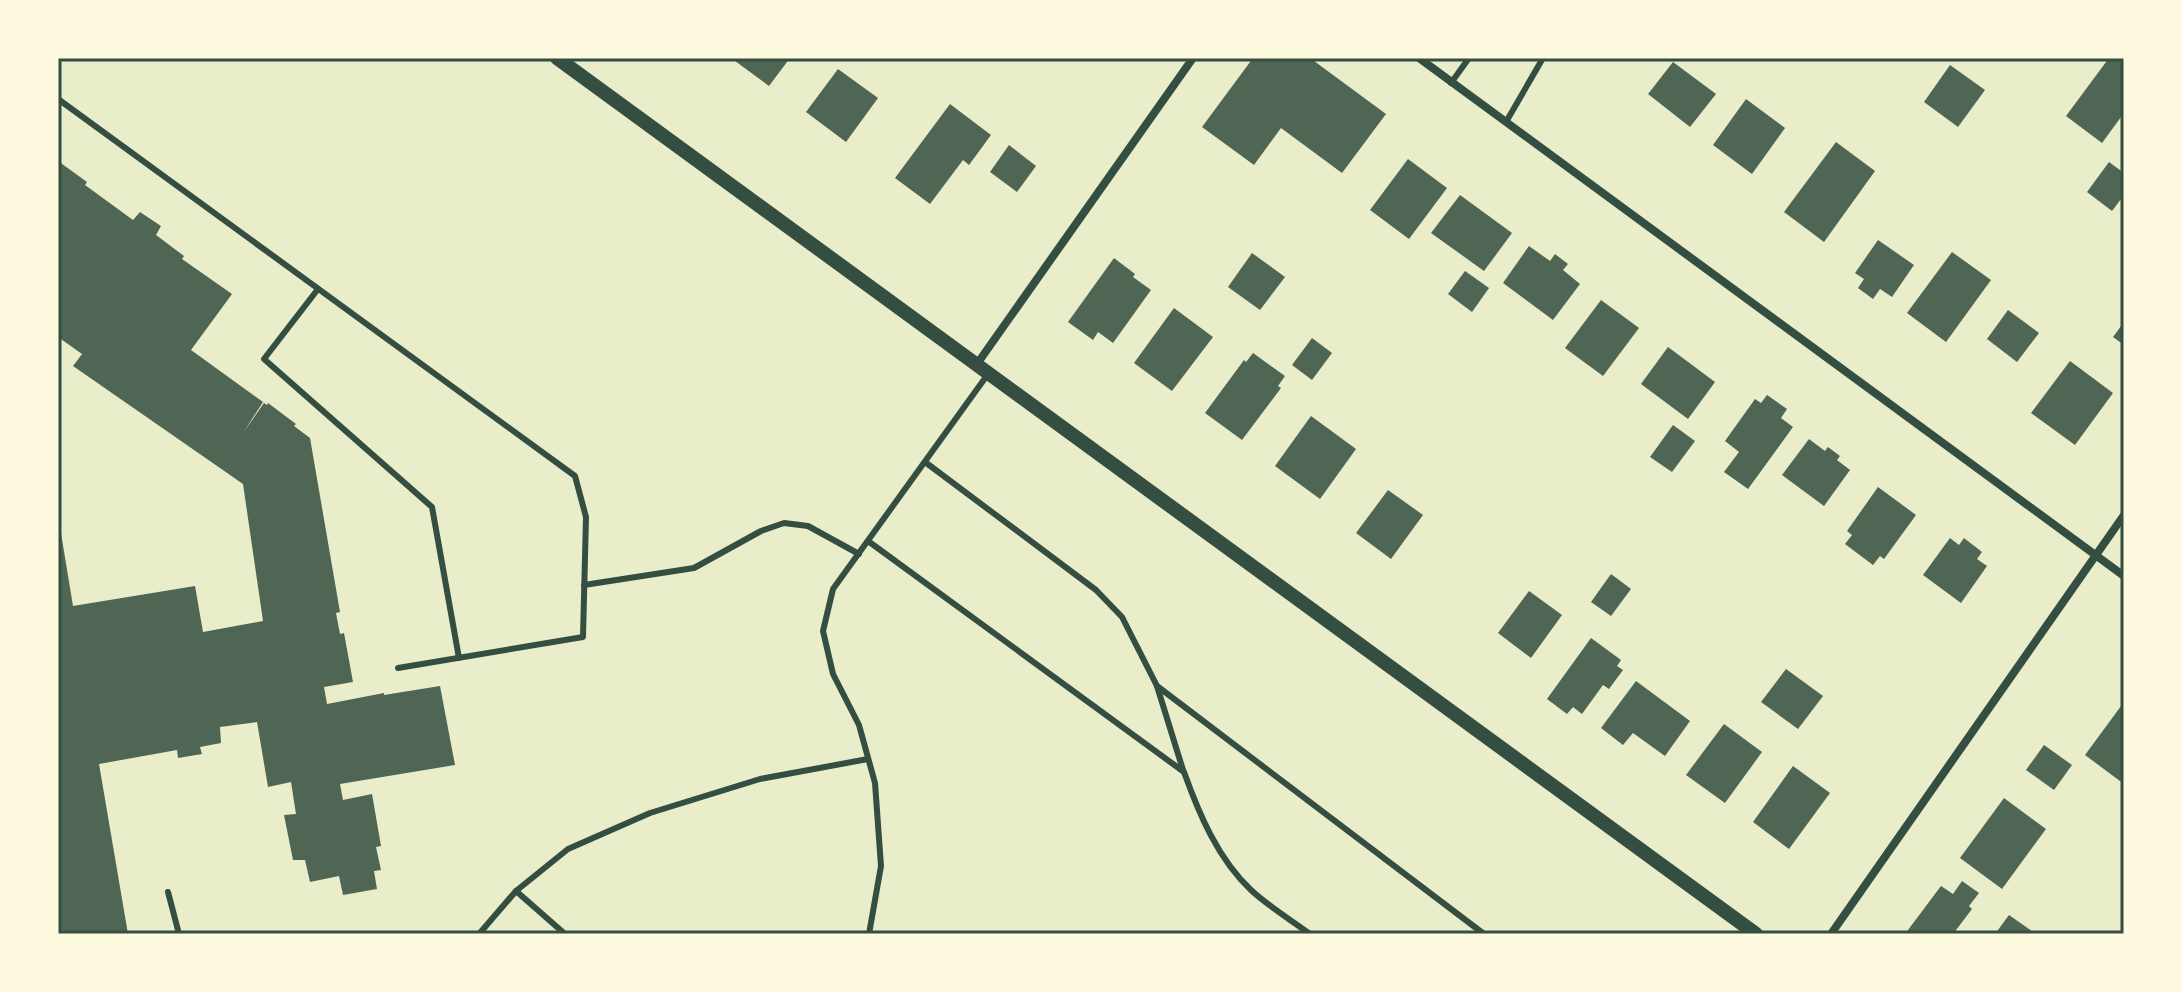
<svg xmlns="http://www.w3.org/2000/svg" width="2182" height="992" font-family="'Roboto Condensed',sans-serif">
  <style>
    .building { fill: #4f6655 }
    .lines { fill: none; stroke-linecap: round; stroke-linejoin: round }
    .service { stroke: #344e41; stroke-width: 6 }
    .minor { stroke: #344e41; stroke-width: 8 }
    .tertiary { stroke: #344e41; stroke-width: 14 }
    .neatline { fill: none; stroke: #344e41; stroke-width: 3 }
  </style>
  <rect width="100%" height="100%" fill="#e9edc9"/>
  <g class="building">
    <path d="M731,58H790L769,86Z"/>
    <path d="M1253,58H1310L1386,114L1342,173L1281,128L1254,165L1202,127Z"/>
    <path d="M2109,58L2112,60L2114,58H2124V113L2102,143L2066,116Z"/>
    <path d="M1673,62L1716,94L1690,127L1648,94Z"/>
    <path d="M1950,65L1985,90L1958,127L1924,102Z"/>
    <path d="M838,69L878,98L846,142L806,112Z"/>
    <path d="M1746,99L1785,128L1752,174L1713,145Z"/>
    <path d="M950,104L991,135L969,165L963,160L930,204L895,178Z"/>
    <path d="M1836,142L1875,171L1824,242L1784,212Z"/>
    <path d="M1009,145L1036,166L1017,192L990,172Z"/>
    <path d="M1408,159L1447,188L1409,239L1370,210Z"/>
    <path d="M58,161L87,182L85,185L133,220L140,212L161,226L156,235L184,256L182,259L232,294L191,350L263,402L243,433L264,403L267,405L268,403L296,424L294,426L310,438L340,612L336,613L340,634L344,633L353,682L324,687L327,704L384,693V695L440,686L455,765L340,784L343,800L372,794L381,846L376,847L381,870L374,871L377,889L343,895L339,876L310,882L305,860H293L284,815L296,814L291,782L268,787L257,722L220,727L221,743L200,747L202,754L178,758L177,750L99,764L128,934H58V527H60L73,606L195,586L203,632L263,621L243,484L73,366L82,354L58,337Z"/>
    <path d="M2109,162L2124,173V195L2112,211L2087,192Z"/>
    <path d="M1460,195L1512,233L1484,271L1431,233Z"/>
    <path d="M1878,240L1914,265L1892,297L1880,289L1873,299L1858,288L1864,279L1855,273Z"/>
    <path d="M1529,246L1550,261L1555,254L1568,264L1563,270L1580,284L1553,320L1503,283Z"/>
    <path d="M1952,252L1991,280L1946,342L1907,313Z"/>
    <path d="M1252,253L1285,277L1260,310L1228,287Z"/>
    <path d="M1114,258L1135,274L1133,277L1151,290L1113,343L1098,332L1093,340L1068,322Z"/>
    <path d="M1465,271L1489,288L1472,312L1448,294Z"/>
    <path d="M1601,300L1639,328L1603,376L1565,348Z"/>
    <path d="M1174,308L1213,337L1172,391L1134,363Z"/>
    <path d="M2008,310L2039,333L2017,362L1987,339Z"/>
    <path d="M2124,322V345L2113,337Z"/>
    <path d="M1312,338L1332,353L1312,380L1292,365Z"/>
    <path d="M1668,347L1715,382L1688,419L1641,384Z"/>
    <path d="M1253,353L1285,376L1278,386L1281,388L1242,440L1205,413L1244,360L1246,362Z"/>
    <path d="M2070,361L2113,393L2075,445L2031,413Z"/>
    <path d="M1767,395L1787,409L1781,418L1793,427L1748,489L1724,472L1739,452L1725,441L1755,399L1761,403Z"/>
    <path d="M1311,416L1356,449L1320,499L1275,466Z"/>
    <path d="M1673,425L1695,441L1672,472L1650,457Z"/>
    <path d="M1809,439L1825,451L1828,447L1840,456L1837,460L1850,470L1824,506L1782,475Z"/>
    <path d="M1878,487L1916,515L1884,559L1880,556L1873,565L1845,544L1852,535L1847,531Z"/>
    <path d="M1388,490L1423,515L1391,559L1356,533Z"/>
    <path d="M1950,538L1959,545L1964,538L1982,552L1977,559L1987,566L1961,603L1923,575Z"/>
    <path d="M1611,574L1631,589L1611,616L1591,602Z"/>
    <path d="M1529,591L1562,615L1531,658L1498,633Z"/>
    <path d="M1591,638L1621,660L1617,666L1623,670L1609,689L1603,685L1582,714L1573,707L1567,714L1547,699Z"/>
    <path d="M1786,669L1823,696L1798,729L1761,702Z"/>
    <path d="M1636,681L1690,721L1665,756L1633,733L1623,745L1601,728Z"/>
    <path d="M2124,702V784L2085,755Z"/>
    <path d="M1724,724L1762,752L1725,803L1686,775Z"/>
    <path d="M2044,745L2072,765L2054,790L2026,770Z"/>
    <path d="M1793,766L1830,793L1789,849L1753,822Z"/>
    <path d="M2004,798L2046,829L2002,889L1960,858Z"/>
    <path d="M1962,881L1979,893L1969,906L1972,909L1953,934H1905L1941,886L1953,894Z"/>
    <path d="M2009,915L2036,934H1995Z"/>
  </g>
  <g class="lines">
    <g class="service">
      <path d="M1451,83L1469,58"/>
      <path d="M58,99L575,476L586,517L583,637L398,668"/>
      <path d="M1506,122L1543,58"/>
      <path d="M318,289L264,359L432,507L459,658"/>
      <path d="M925,462L1096,590L1122,617L1157,686L1183,770"/>
      <path d="M868,541L1184,772C1199,814 1218,859 1251,890C1268,906 1291,920 1310,934"/>
      <path d="M584,585L694,568L761,531L784,523L808,526L859,554"/>
      <path d="M1157,686L1484,934"/>
      <path d="M516,891L568,849L650,813L760,779L868,759"/>
      <path d="M168,892L179,934"/>
      <path d="M479,934L516,891L565,934"/>
      <path d="M869,934L881,866L875,783L859,725L833,674L823,631L833,589L988,374"/>
    </g>
    <g class="minor">
      <path d="M1419,58L2124,576"/>
      <path d="M977,364L1193,58"/>
      <path d="M1831,934L2124,515"/>
    </g>
    <path class="tertiary" d="M557,58L1756,934"/>
  </g>
  <rect width="2182" height="992" fill="none" stroke="#fefae0" stroke-width="120"/>
  <rect x="60" y="60" width="2062" height="872" class="neatline"/>
</svg>
